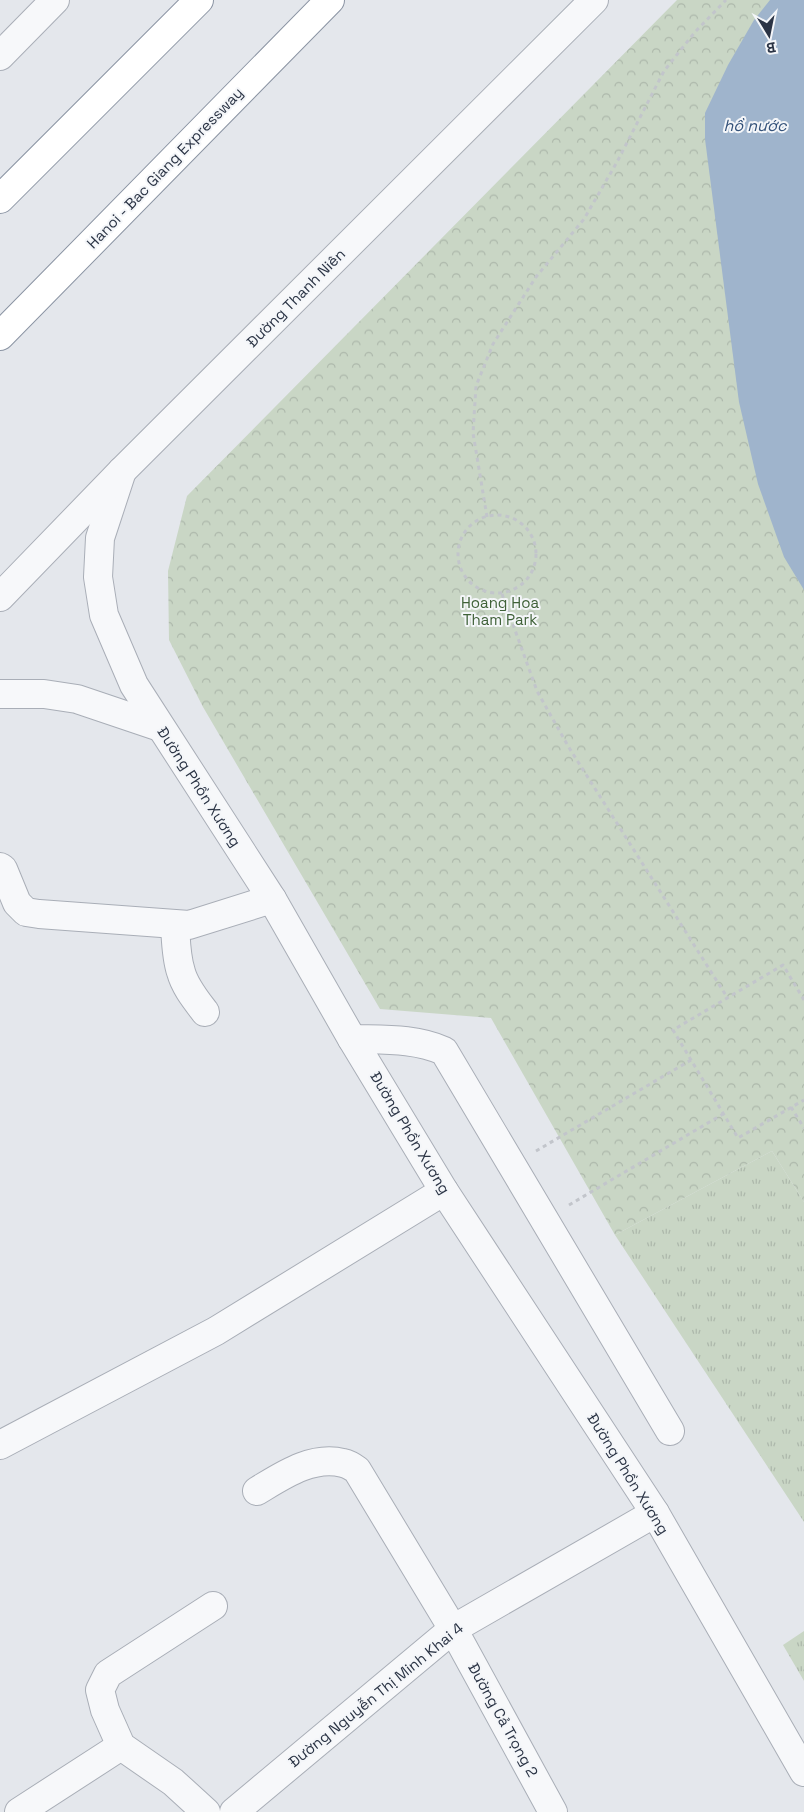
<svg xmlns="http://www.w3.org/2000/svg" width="804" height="1812" font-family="'Space Grotesk',sans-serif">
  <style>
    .grass { fill: url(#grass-tufts) }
    .forest { fill: url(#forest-crowns) }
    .water { fill: #9fb4cc }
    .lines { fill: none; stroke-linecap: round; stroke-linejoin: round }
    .minor-casing { stroke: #a9aeb7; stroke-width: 30 }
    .highway-casing { stroke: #8b94a3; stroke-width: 30 }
    .path { stroke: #c2c5cb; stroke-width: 3; stroke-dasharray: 4 4; stroke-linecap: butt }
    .minor { stroke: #f7f8fa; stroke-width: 28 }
    .highway { stroke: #fff; stroke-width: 28 }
    .labels { text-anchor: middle; stroke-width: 4; stroke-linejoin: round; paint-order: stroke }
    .street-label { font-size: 15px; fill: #2b3445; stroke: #f4f6f9 }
    .park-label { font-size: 15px; fill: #3f6138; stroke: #f4f6f9 }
    .water-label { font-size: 16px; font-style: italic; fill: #34527a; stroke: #f4f6f9 }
  </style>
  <defs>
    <pattern id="grass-tufts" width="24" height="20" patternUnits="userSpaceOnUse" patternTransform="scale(1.25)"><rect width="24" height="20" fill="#c9d6c5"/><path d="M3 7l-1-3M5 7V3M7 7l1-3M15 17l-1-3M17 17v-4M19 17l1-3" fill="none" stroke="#adb8ab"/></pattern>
    <pattern id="forest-crowns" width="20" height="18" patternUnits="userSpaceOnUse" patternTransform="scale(1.25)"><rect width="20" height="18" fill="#c9d6c5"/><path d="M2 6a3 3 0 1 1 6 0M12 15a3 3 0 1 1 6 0" fill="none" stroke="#adb8ab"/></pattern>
  </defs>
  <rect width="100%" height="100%" fill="#e4e7ec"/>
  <g class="grass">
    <path d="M772,1151L804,1202V1522L615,1235Z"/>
    <path d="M804,1631V1681L783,1645Z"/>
  </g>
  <path class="forest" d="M677,0H804V1202L772,1151L615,1235L491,1018L380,1009L203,707L169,640L168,571L187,496Z"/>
  <path class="water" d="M770,0H804V590L784,557L758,484L739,402L705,139V113L728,65L754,20Z"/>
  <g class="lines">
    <g class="minor-casing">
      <g id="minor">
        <path d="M0,56L55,0"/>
        <path d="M122,471L100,538L98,577L104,615L134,685L272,899L352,1039L444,1191L655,1513L804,1772"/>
        <path d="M0,597L122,471L594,0"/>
        <path d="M0,694H44L77,699L160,727"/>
        <path d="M0,867L3,869L17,903L26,912L39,914L189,925L272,899"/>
        <path d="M175,925C176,941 176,957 181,972C185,987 196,1000 205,1012"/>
        <path d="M352,1039C384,1040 415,1038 444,1051L670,1431"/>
        <path d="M0,1445L216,1331L444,1191"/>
        <path d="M257,1491C282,1476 312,1455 343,1463C348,1464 353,1467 357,1470L453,1629L553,1812"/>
        <path d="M19,1812L121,1746"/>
        <path d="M206,1812L173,1782L121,1746L105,1710L100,1690L108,1674L213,1606"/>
        <path d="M234,1812L453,1629L655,1513"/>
      </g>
    </g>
    <g class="highway-casing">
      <g id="highway">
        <path d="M0,199L199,0"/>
        <path d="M0,336L330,0"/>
      </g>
    </g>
    <g class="path">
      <circle cx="497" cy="554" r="39"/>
      <path d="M487,517L473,433L476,386L493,344L536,277L584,219L617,162L664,71L695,32L726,0"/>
      <path d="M502,594L537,691L568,746L727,997"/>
      <path d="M804,1000L783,965L673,1030L738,1138L804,1100"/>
      <path d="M791,1107L804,1128"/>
      <path d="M536,1151L691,1060"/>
      <path d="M569,1205L723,1114"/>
    </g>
    <use href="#minor" class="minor"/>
    <use href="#highway" class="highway"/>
  </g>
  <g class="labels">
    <g class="street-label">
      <text transform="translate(165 168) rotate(-46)" y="5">Hanoi - Bac Giang Expressway</text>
      <text transform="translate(296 298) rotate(-45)" y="5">Đường Thanh Niên</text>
      <text transform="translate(199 787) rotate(57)" y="5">Đường Phồn Xương</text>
      <text transform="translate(410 1133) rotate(59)" y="5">Đường Phồn Xương</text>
      <text transform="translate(628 1474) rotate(58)" y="5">Đường Phồn Xương</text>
      <text transform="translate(376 1695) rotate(-39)" y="5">Đường Nguyễn Thị Minh Khai 4</text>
      <text transform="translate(503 1720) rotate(61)" y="5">Đường Cả Trọng 2</text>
    </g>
    <g class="park-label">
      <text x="500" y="608">Hoang Hoa<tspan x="500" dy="17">Tham Park</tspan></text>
    </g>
    <g class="water-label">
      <text x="755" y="131">hồ nước</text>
    </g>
  </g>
  <g transform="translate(769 35) rotate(170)" stroke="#f4f6f9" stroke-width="4" paint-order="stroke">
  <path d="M0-4L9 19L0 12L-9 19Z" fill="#2b3445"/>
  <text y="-8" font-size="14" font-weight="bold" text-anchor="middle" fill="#2b3445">B</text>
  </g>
</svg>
